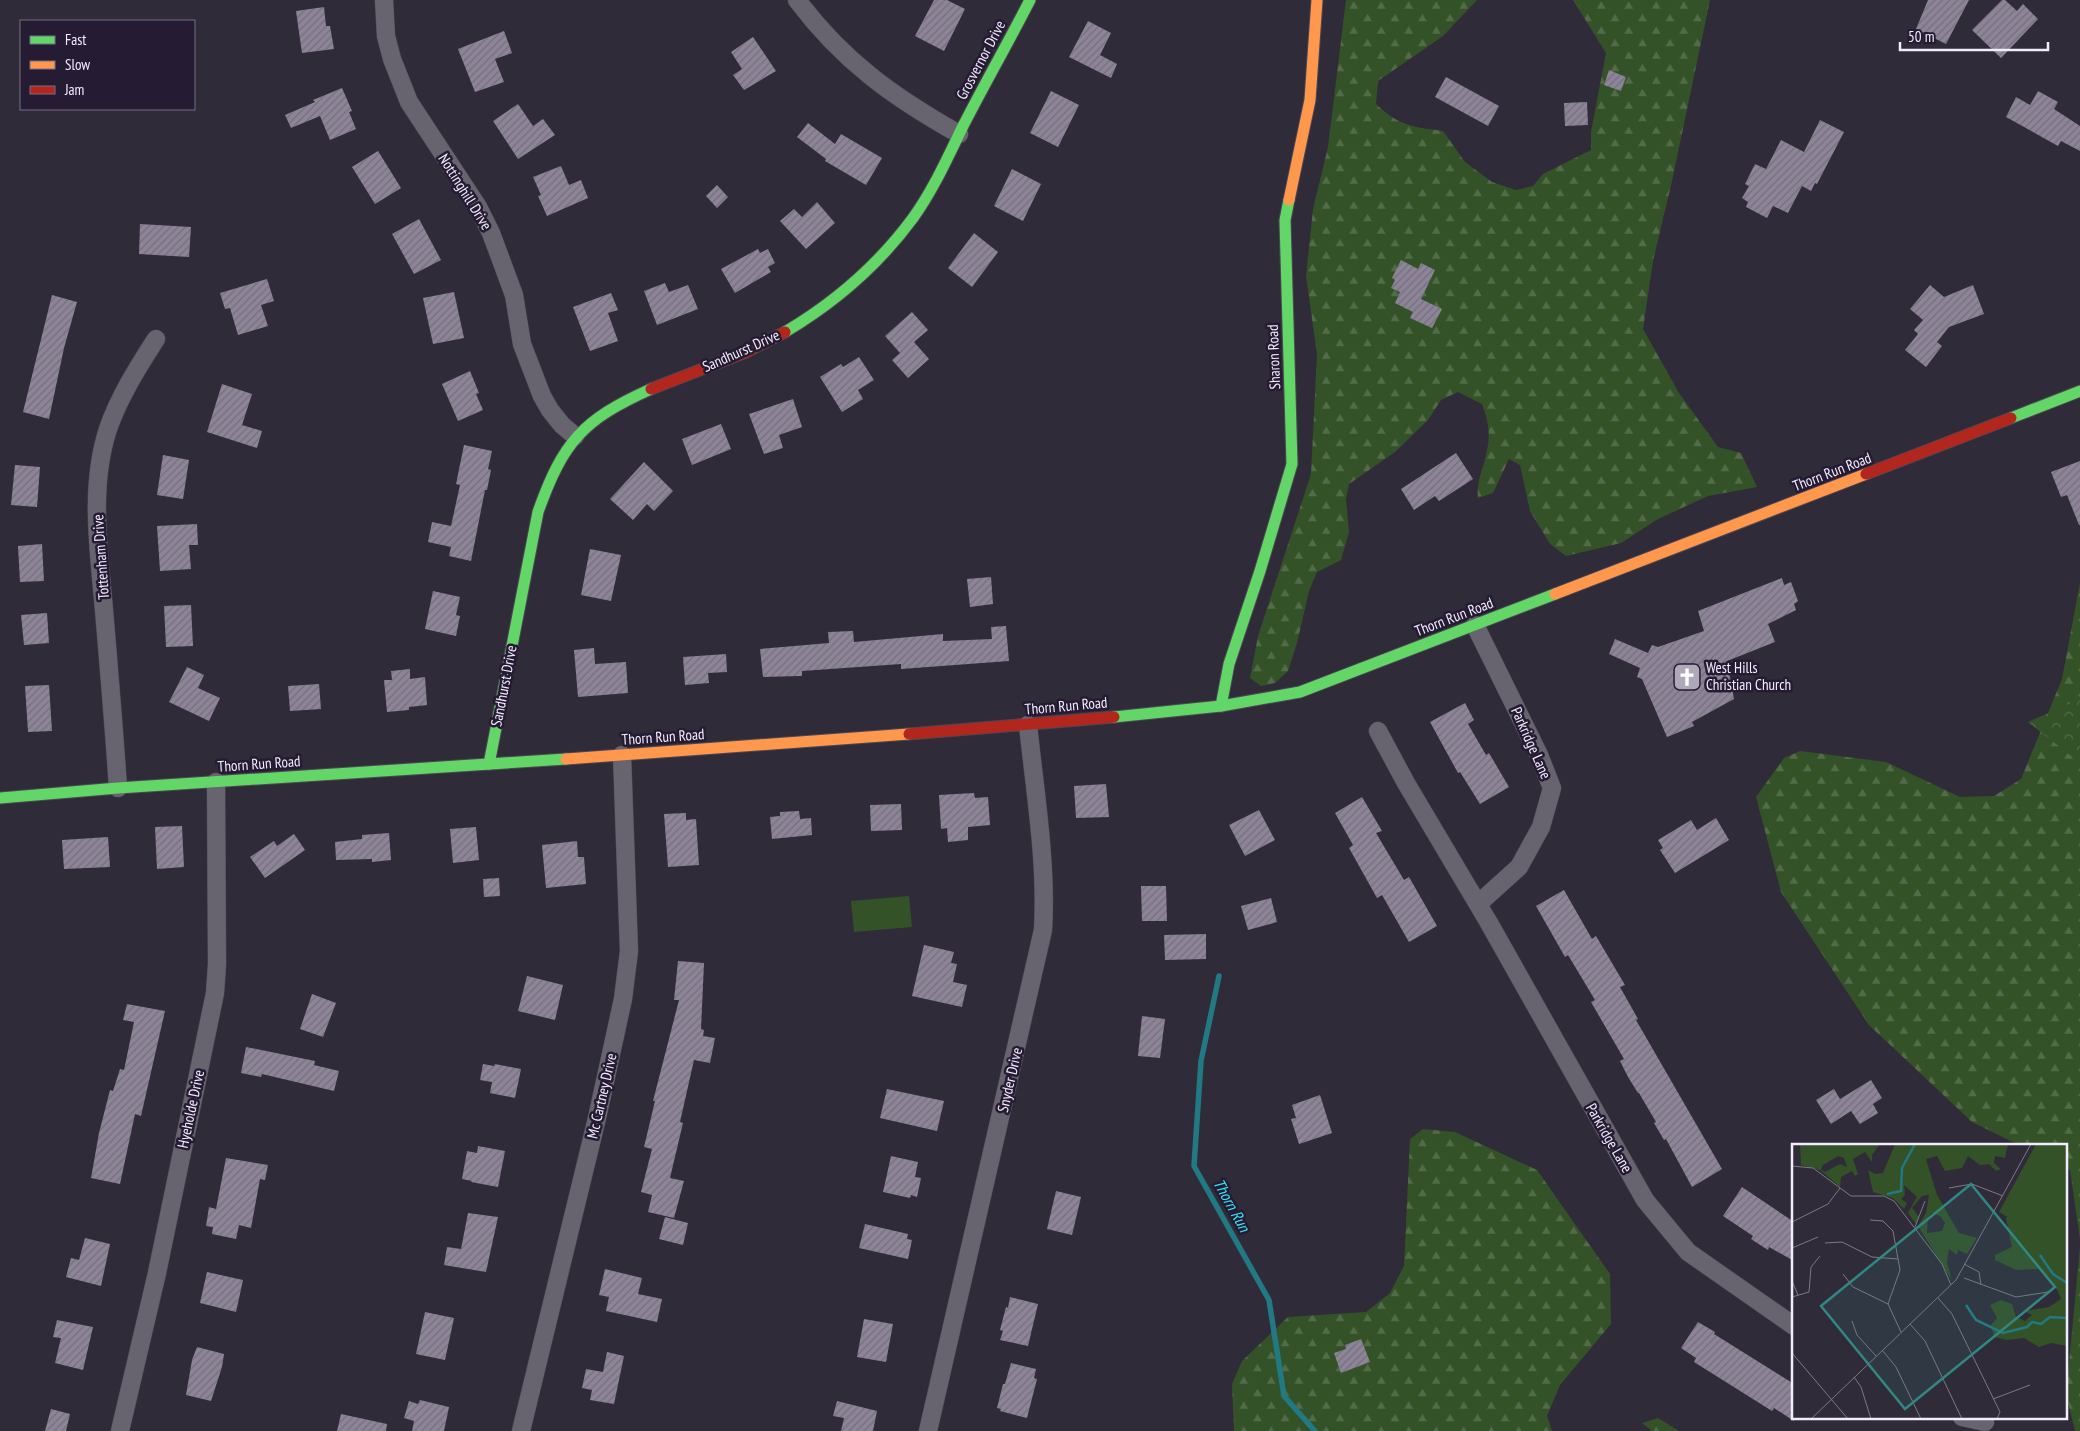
<svg xmlns="http://www.w3.org/2000/svg" width="2080" height="1431" font-family="'PT Sans Narrow',sans-serif">
  <style>
    .forest { fill: url(#forest-firs) }
    .park { fill: url(#park-crowns) }
    .garden { fill: #345228 }
    .lines { fill: none; stroke-linecap: round; stroke-linejoin: round }
    .stream { stroke: #217984; stroke-width: 5.5 }
    .building { fill: url(#building-hatch) }
    .street-casing { stroke: #4c4854; stroke-width: 19 }
    .fast-casing { stroke: #4c4854; stroke-width: 13 }
    .slow-casing { stroke: #4c4854; stroke-width: 13 }
    .jam-casing { stroke: #4c4854; stroke-width: 13 }
    .street { stroke: #68646f; stroke-width: 18 }
    .fast { stroke: #63d668; stroke-width: 11 }
    .slow { stroke: #ff974d; stroke-width: 11 }
    .jam { stroke: #b3261e; stroke-width: 11 }
    .labels { text-anchor: middle; stroke-width: 5; stroke-linejoin: round; paint-order: stroke }
    .street-label { font-size: 15px; fill: #f2ecfd; stroke: #251c34 }
    .poi-label { font-size: 15px; fill: #f2ecfd; stroke: #251c34; text-anchor: start }
    .water-label { font-size: 16px; font-style: italic; fill: #31e7f8; stroke: #251c34 }
    .inset-river { fill: none; stroke: #217984; stroke-width: 2.5 }
    .inset-road { fill: none; stroke: #7e7887; stroke-width: 1 }
    .view { fill: #318883; fill-opacity: 0.15; stroke: #318883; stroke-width: 2.5 }
    .inset-edge { fill: none; stroke: #f2ecfd; stroke-width: 2.5 }
  </style>
  <defs>
    <pattern id="forest-firs" width="22" height="20" patternUnits="userSpaceOnUse" patternTransform="scale(1.25)"><rect width="22" height="20" fill="#345228"/><path d="M5 1l3.5 6h-7zM16 11l3.5 6h-7z" fill="#526b48"/></pattern>
    <pattern id="park-crowns" width="20" height="18" patternUnits="userSpaceOnUse" patternTransform="scale(1.25)"><rect width="20" height="18" fill="#345228"/><path d="M2 6a3 3 0 1 1 6 0M12 15a3 3 0 1 1 6 0" fill="none" stroke="#526b48"/></pattern>
    <pattern id="building-hatch" width="6" height="6" patternUnits="userSpaceOnUse" patternTransform="scale(1.25)"><rect width="6" height="6" fill="#8d8498"/><path d="M-1 1l2-2M0 6l6-6M5 7l2-2" fill="none" stroke="#756f7d"/></pattern>
  </defs>
  <rect width="100%" height="100%" fill="#302b38"/>
  <g class="forest">
    <path d="M1346,0H1477L1443,36L1378,81L1376,104C1399,126 1413,127 1443,131L1465,162L1492,182L1516,190L1533,186L1543,174L1591,150V132L1606,53L1573,0H1710L1672,181L1653,261L1643,329L1679,393L1718,447L1741,453L1757,487L1708,496L1658,519L1621,543L1566,556L1550,544L1530,511L1520,465L1509,459L1493,493L1478,498C1476,482 1483,470 1486,455C1491,435 1489,423 1482,404L1458,392L1441,400L1428,420L1395,452L1349,484L1346,499L1349,532L1341,560L1317,572L1309,591L1297,643L1288,671L1275,683L1261,686L1250,678L1258,636L1311,474L1317,354L1306,276L1313,209L1328,147Z"/>
    <path d="M2080,583V1239L2070,1170L2066,1168V1145H2019L1972,1122L1869,1025L1781,892L1756,797L1784,758L1800,751L1886,762L1960,797L1994,796L2021,779L2062,679Z"/>
    <path d="M1423,1129L1455,1132L1537,1170L1610,1274L1611,1324L1560,1385L1547,1416L1552,1431H1234L1232,1384L1242,1361L1288,1317L1366,1312L1390,1293L1404,1266L1410,1139Z"/>
    <path d="M2080,1247V1431H2075L2066,1394Z"/>
    <path d="M1658,1418L1679,1431H1652L1642,1423Z"/>
  </g>
  <path class="park" d="M2080,699V763L2028,722Z"/>
  <path class="garden" d="M909,896L912,927L854,932L851,901Z"/>
  <g class="lines">
    <path class="stream" d="M1219,976L1201,1061L1194,1166L1269,1300L1284,1396L1315,1431"/>
  </g>
  <g class="building">
    <path d="M934,0H947L965,9L944,51L915,36Z"/>
    <path d="M1928,0H1969L1946,44L1916,29Z"/>
    <path d="M2002,0H2005L2017,11L2023,4L2038,19L2001,58L1972,30Z"/>
    <path d="M324,7L326,26H330L334,49L302,53L296,11Z"/>
    <path d="M1088,21L1111,33L1100,55L1117,64L1111,78L1069,57Z"/>
    <path d="M504,31L512,53L495,59L504,82L475,92L458,49Z"/>
    <path d="M753,37L776,71L744,90L733,75L742,69L731,52Z"/>
    <path d="M1609,70L1626,77L1621,91L1604,85Z"/>
    <path d="M1446,77L1499,106L1488,126L1435,97Z"/>
    <path d="M342,88L352,111L349,112L356,129L330,140L320,116L291,128L285,115L315,102L313,100Z"/>
    <path d="M1051,91L1079,105L1058,147L1030,133Z"/>
    <path d="M2038,91L2058,102L2054,109L2080,126V151L2061,141L2058,146L2006,117L2016,97L2030,105Z"/>
    <path d="M1587,102L1588,125L1565,126L1564,103Z"/>
    <path d="M518,104L533,126L543,119L555,135L518,159L493,121Z"/>
    <path d="M1820,120L1844,132L1817,184L1815,183L1811,191L1802,186L1788,213L1773,206L1767,218L1746,207L1748,202L1742,198L1749,186L1745,184L1755,164L1766,169L1781,140L1804,152Z"/>
    <path d="M808,123L835,144L841,134L882,158L866,185L825,161L826,159L797,137Z"/>
    <path d="M378,151L401,188L375,204L352,167Z"/>
    <path d="M561,166L569,185L581,180L588,198L547,216L538,196L541,195L533,177Z"/>
    <path d="M1012,169L1041,184L1023,221L994,206Z"/>
    <path d="M717,185L728,197L717,208L706,196Z"/>
    <path d="M817,202L835,223L806,249L780,221L794,209L802,217Z"/>
    <path d="M419,219L441,260L414,274L392,234Z"/>
    <path d="M140,224L191,227L189,257L139,254Z"/>
    <path d="M974,233L998,252L972,287L948,268Z"/>
    <path d="M758,249L760,253L768,249L775,263L768,267L771,272L735,293L721,269Z"/>
    <path d="M1401,260L1418,269L1421,263L1435,270L1421,299L1442,309L1432,328L1410,318L1413,312L1395,303L1400,292L1391,288L1395,280L1392,278Z"/>
    <path d="M267,279L274,301L261,305L268,326L238,335L230,308L225,309L220,293Z"/>
    <path d="M665,283L669,292L688,285L698,309L657,325L644,291Z"/>
    <path d="M1930,285L1944,297L1973,285L1984,314L1949,327L1937,342L1942,346L1926,367L1905,350L1918,334L1914,330L1923,320L1910,309Z"/>
    <path d="M454,292L464,338L433,344L423,298Z"/>
    <path d="M611,293L618,310L608,313L618,341L590,351L573,307Z"/>
    <path d="M52,295L77,302L64,348L49,419L23,412Z"/>
    <path d="M912,312L928,330L914,342L929,359L908,378L892,360L900,353L885,336Z"/>
    <path d="M859,357L874,380L858,390L863,399L842,412L820,377L841,364L843,367Z"/>
    <path d="M470,371L479,393L476,394L483,410L458,421L442,384Z"/>
    <path d="M222,384L252,394L242,425L262,431L257,448L207,432Z"/>
    <path d="M793,399L802,427L779,435L783,448L764,454L749,414Z"/>
    <path d="M721,424L731,449L692,465L682,439Z"/>
    <path d="M464,445L492,451L488,469L491,470L487,490H485L471,561L449,556L451,547L428,542L432,522L451,526L460,485L456,484Z"/>
    <path d="M1456,453L1473,479L1439,501L1435,496L1414,510L1401,489Z"/>
    <path d="M163,455L189,460L183,499L157,495Z"/>
    <path d="M2080,461V525H2079L2067,495L2061,497L2051,472Z"/>
    <path d="M644,462L673,491L654,511L647,504L633,520L610,499Z"/>
    <path d="M15,465L40,467L37,507L11,505Z"/>
    <path d="M197,524L198,545H189L191,569L160,571L157,526Z"/>
    <path d="M42,544L44,581L20,582L18,546Z"/>
    <path d="M590,549L621,555L611,601L581,595Z"/>
    <path d="M991,577L993,604L970,607L967,579Z"/>
    <path d="M1782,578L1784,585L1791,582L1798,601L1794,604L1796,610L1768,624L1775,642L1727,661L1734,699L1692,722L1694,726L1667,737L1642,679L1637,677L1640,668L1609,654L1615,639L1648,653L1652,645L1658,647L1704,631L1698,611Z"/>
    <path d="M433,591L460,597L456,615L460,616L456,636L425,629Z"/>
    <path d="M191,605L193,646L166,647L164,606Z"/>
    <path d="M47,613L49,643L24,645L21,615Z"/>
    <path d="M1006,626L1009,661L901,669V664L802,671V676H800L763,677L760,649L829,643L828,632L853,631L854,642L943,634V641L992,639L991,627Z"/>
    <path d="M594,648L595,664L626,662L628,693L578,697L574,650Z"/>
    <path d="M726,654L727,672L708,673L709,683L685,685L683,657Z"/>
    <path d="M187,667L204,675L198,688L220,698L209,721L169,702Z"/>
    <path d="M410,669V679L425,677L427,705L409,707V710L387,712L384,680H392L391,671Z"/>
    <path d="M319,684L321,709L290,711L288,686Z"/>
    <path d="M49,685L52,731L28,732L25,686Z"/>
    <path d="M1465,703L1474,720L1468,724L1486,755L1489,753L1509,787L1480,804L1460,772L1458,773L1430,722Z"/>
    <path d="M1106,784L1109,817L1076,818L1074,786Z"/>
    <path d="M974,793L975,798L988,797L990,825L968,827V840L948,842L947,828L941,829L939,795Z"/>
    <path d="M1362,797L1382,831L1376,833L1404,880L1409,877L1437,926L1409,942L1382,895L1377,898L1349,848L1353,845L1335,813Z"/>
    <path d="M901,804L902,830L871,831L870,805Z"/>
    <path d="M1259,810L1275,840L1245,856L1229,825Z"/>
    <path d="M799,811L800,819L811,818L812,835L772,839L770,817L780,816V812Z"/>
    <path d="M686,813V820L696,819L699,865L668,867L664,814Z"/>
    <path d="M1716,818L1729,840L1675,873L1660,850L1663,848L1658,840L1691,820L1697,830Z"/>
    <path d="M182,826L184,867L157,869L155,827Z"/>
    <path d="M476,827L479,860L453,863L450,829Z"/>
    <path d="M389,833L391,860L372,862V859L336,860L335,842L362,839V835Z"/>
    <path d="M294,834L305,850L265,878L250,857L274,841L277,846Z"/>
    <path d="M108,837L110,867L64,869L62,840Z"/>
    <path d="M577,841L578,857H584L586,884L546,888L542,845Z"/>
    <path d="M499,878L500,896L484,897L483,879Z"/>
    <path d="M1141,886H1166L1167,921H1142Z"/>
    <path d="M1564,890L1592,939L1596,936L1625,985L1620,987L1638,1019L1636,1020L1722,1169L1692,1187L1666,1139L1664,1140L1654,1123L1656,1122L1639,1093H1638L1628,1077L1620,1061L1624,1059L1591,1002L1595,1000L1568,955L1565,957L1536,906Z"/>
    <path d="M1271,898L1277,922L1248,930L1241,906Z"/>
    <path d="M1206,934V959L1165,960L1164,935Z"/>
    <path d="M924,945L954,952L951,963L957,964L953,982L967,985L962,1007L912,996Z"/>
    <path d="M678,961L704,963L701,1029L704,1030L703,1036L715,1038L710,1063L694,1060L680,1122L683,1123L670,1178L684,1181L674,1218L648,1212L652,1195L641,1192L652,1149L644,1147L655,1101H653L679,1000H674Z"/>
    <path d="M527,976L563,985L555,1020L518,1011Z"/>
    <path d="M312,994L336,1003L323,1037L300,1029Z"/>
    <path d="M127,1004L165,1011L141,1116L135,1114L120,1184L91,1178L99,1133L110,1090L113,1091L120,1069L124,1070L134,1022L123,1020Z"/>
    <path d="M1142,1016L1165,1019L1160,1058L1138,1056Z"/>
    <path d="M246,1047L315,1061L314,1065L339,1071L334,1091L262,1074L261,1077L241,1073Z"/>
    <path d="M483,1064L494,1066L495,1064L521,1069L515,1098L490,1093L492,1082L480,1080Z"/>
    <path d="M1871,1080L1882,1098L1873,1104L1878,1113L1860,1124L1851,1111L1831,1124L1816,1100L1834,1089L1840,1099Z"/>
    <path d="M887,1089L944,1101L937,1131L880,1118Z"/>
    <path d="M1320,1095L1332,1133L1299,1144L1291,1119L1296,1118L1292,1105Z"/>
    <path d="M478,1146L505,1151L498,1187L471,1182L472,1181L462,1179L467,1151L477,1153Z"/>
    <path d="M891,1156L918,1162L915,1177L921,1178L917,1197L911,1195L910,1198L883,1192Z"/>
    <path d="M226,1158L268,1165L265,1180L260,1179L251,1228L239,1225L236,1239L212,1234L213,1227L206,1226L209,1207L216,1209Z"/>
    <path d="M1742,1187L1794,1222V1261L1769,1247L1768,1250L1751,1239L1753,1236L1723,1216Z"/>
    <path d="M1056,1191L1081,1197L1072,1235L1047,1229Z"/>
    <path d="M468,1213L498,1217L486,1272L444,1265L447,1247L461,1249Z"/>
    <path d="M665,1217L688,1223L683,1245L659,1239Z"/>
    <path d="M865,1224L908,1234L907,1239L912,1240L908,1259L859,1248Z"/>
    <path d="M85,1238L110,1244L101,1286L66,1277L71,1258L79,1260Z"/>
    <path d="M605,1269L642,1278L638,1294L662,1299L657,1322L606,1311L609,1297L599,1295Z"/>
    <path d="M207,1272L243,1280L236,1312L200,1303Z"/>
    <path d="M1010,1297L1038,1304L1028,1346L1000,1340L1003,1331L1000,1330L1006,1307L1008,1308Z"/>
    <path d="M425,1312L454,1318L445,1360L416,1354Z"/>
    <path d="M864,1319L893,1324L886,1362L857,1357Z"/>
    <path d="M57,1320L93,1327L83,1370L55,1363L61,1338L53,1337Z"/>
    <path d="M1698,1322L1715,1332L1714,1334L1794,1384V1421L1774,1408L1772,1411L1694,1362L1696,1358L1681,1348Z"/>
    <path d="M1361,1339L1370,1362L1341,1373L1334,1353L1346,1349L1345,1345Z"/>
    <path d="M197,1347L224,1354L222,1367L211,1401L186,1395L192,1360Z"/>
    <path d="M607,1352L624,1356L614,1404L590,1400L592,1390L582,1388L586,1369L603,1372Z"/>
    <path d="M1011,1363L1036,1369L1034,1378L1037,1379L1027,1418L1000,1411L1001,1409L997,1408L1003,1384H1005Z"/>
    <path d="M420,1400L449,1407L444,1431H412L414,1421L404,1418L409,1401L418,1404Z"/>
    <path d="M837,1401L877,1411L873,1431H841L844,1418L833,1416Z"/>
    <path d="M51,1409L70,1414L66,1431H45Z"/>
    <path d="M341,1414L387,1424L386,1431H337Z"/>
  </g>
  <g class="lines">
    <g class="street-casing">
      <g id="street">
        <path d="M384,0L386,36L392,59L409,102L478,207L491,233L514,295L522,344L542,396L550,410L562,425L575,436"/>
        <path d="M797,0C843,61 893,97 959,134"/>
        <path d="M1475,625L1539,755L1552,788L1541,827L1519,867L1478,904"/>
        <path d="M1378,731L1406,783L1489,923L1645,1200L1688,1252L1794,1326"/>
        <path d="M118,788C114,728 109,669 104,610C99,551 89,487 108,429C119,397 138,367 156,339"/>
        <path d="M1962,1417L1985,1422"/>
        <path d="M120,1431L157,1273L215,993L217,964L216,782"/>
        <path d="M521,1431L597,1118L623,999L629,951L622,755"/>
        <path d="M928,1431L1043,930C1047,863 1035,792 1028,725"/>
      </g>
    </g>
    <g class="fast-casing">
      <g id="fast">
        <path d="M785,332C834,303 879,264 913,218C933,190 947,159 962,128C984,85 1008,43 1030,0"/>
        <path d="M2011,418L2080,391"/>
        <path d="M1221,706L1229,664L1260,571L1292,464L1285,220L1289,200"/>
        <path d="M1114,717L1221,706L1300,692L1555,594"/>
        <path d="M489,764L538,512C563,442 582,420 651,389"/>
        <path d="M0,798L118,788L566,759"/>
      </g>
    </g>
    <g class="slow-casing">
      <g id="slow">
        <path d="M1289,200L1310,100L1317,0"/>
        <path d="M1555,594L1866,474"/>
        <path d="M566,759L909,734"/>
      </g>
    </g>
    <g class="jam-casing">
      <g id="jam">
        <path d="M651,389L746,352L785,332"/>
        <path d="M1866,474L2011,418"/>
        <path d="M909,734L1114,717"/>
      </g>
    </g>
    <use href="#street" class="street"/>
    <use href="#fast" class="fast"/>
    <use href="#slow" class="slow"/>
    <use href="#jam" class="jam"/>
  </g>
  <defs>
    <g id="church-square" transform="scale(1.4375)"><rect x="-9" y="-9" width="18" height="18" rx="4" fill="#aea8b8" stroke="#251c34"/><path d="M-1.2-6h2.4v3.5h3.3v2.4h-3.3V6h-2.4V-.1h-3.3v-2.4h3.3Z" fill="#fff"/></g>
  </defs>
  <g fill-rule="evenodd">
    <use href="#church-square" x="1687" y="677"/>
  </g>
  <g class="labels">
    <g class="street-label">
      <text transform="translate(981 60) rotate(-62)" y="5">Grosvernor Drive</text>
      <text transform="translate(465 192) rotate(58)" y="5">Nottinghill Drive</text>
      <text transform="translate(741 351) rotate(-24)" y="5">Sandhurst Drive</text>
      <text transform="translate(1274 357) rotate(-92)" y="5">Sharon Road</text>
      <text transform="translate(1832 472) rotate(-21)" y="5">Thorn Run Road</text>
      <text transform="translate(101 557) rotate(-94)" y="5">Tottenham Drive</text>
      <text transform="translate(1454 617) rotate(-21)" y="5">Thorn Run Road</text>
      <text transform="translate(504 686) rotate(-79)" y="5">Sandhurst Drive</text>
      <text transform="translate(1066 706) rotate(-5)" y="5">Thorn Run Road</text>
      <text transform="translate(663 737) rotate(-4)" y="5">Thorn Run Road</text>
      <text transform="translate(1531 743) rotate(66)" y="5">Parkridge Lane</text>
      <text transform="translate(259 764) rotate(-4)" y="5">Thorn Run Road</text>
      <text transform="translate(1010 1080) rotate(-77)" y="5">Snyder Drive</text>
      <text transform="translate(602 1096) rotate(-77)" y="5">Mc Cartney Drive</text>
      <text transform="translate(191 1109) rotate(-78)" y="5">Hyeholde Drive</text>
      <text transform="translate(1609 1138) rotate(60)" y="5">Parkridge Lane</text>
    </g>
    <g class="poi-label">
      <text x="1706" y="673">West Hills<tspan x="1706" dy="17">Christian Church</tspan></text>
    </g>
    <g class="water-label">
      <text transform="translate(1232 1205) rotate(61)" y="6">Thorn Run</text>
    </g>
  </g>
  <g transform="translate(1792 1144)">
    <rect width="275" height="275" fill="#302b38"/>
    <path d="M8,0H88L80,11V18L73,8L61,15L66,30L63,32L60,27L49,33L48,43L28,26L9,21ZM46,12L52,14L55,23L48,20L33,28L29,26L31,21ZM103,0H216L213,14L203,12L202,19L209,25L204,27L197,20L188,21L176,12L170,24L153,27L145,12L134,15L145,51L167,89L185,94L175,110L166,106L165,111L157,105L155,118L160,137L126,82L134,69L137,51L130,52L120,64L127,73L124,80L116,69L125,53L112,41L113,51L109,55L115,59L112,65L101,54L81,48L76,26L83,30L91,29ZM140,69L148,72L153,79L150,87L135,89L136,73ZM254,0H275V202L259,199L247,203L232,194L215,196L202,193L199,181L205,174L198,161L209,156L220,160L224,173L233,177L240,171L232,167L257,163L269,155L266,147L247,125L224,126L203,116V111L220,103L214,75Z" fill="#345228" fill-rule="evenodd"/>
    <path d="M244,0H267L275,10V160L238,95H218L226,79L207,68Z" fill="#345228"/>
    <path class="inset-river" d="M95,50L109,47L110,24L123,0M248,111L261,130L275,139M174,161L184,176L211,189L235,183L240,178L249,180L258,173L275,174"/>
    <path class="inset-road" d="M0,22L21,24L59,52H92L102,57L150,120L159,141M157,44L180,40L211,52M78,76L91,77L101,87L108,126L96,160L109,188M0,78L36,60L48,44M123,83L133,57M33,99L50,98L80,113L106,115M0,104L26,93M0,110V131M172,120L187,128L189,141M51,130L61,143L96,160M172,134L224,153L256,148M0,137L6,151M0,153L17,148L19,123L28,112M146,154L160,170L208,268L205,275M60,177L65,191L84,212M118,180L133,197L170,275M90,206L104,223L129,275M0,209L56,275M62,233L69,243L79,275M201,255L238,241M19,275L164,136L239,0"/>
    <path class="view" d="M179,40L263,143L113,265L29,162Z"/>
    <rect width="275" height="275" class="inset-edge"/>
  </g>
  <rect x="20" y="20" width="175" height="90" fill="#251c34" stroke="#776f84"/>
  <rect x="30" y="36" width="25" height="8" fill="#63d668" stroke="#776f84"/>
  <text x="65" y="45" font-size="15" fill="#f2ecfd">Fast</text>
  <rect x="30" y="61" width="25" height="8" fill="#ff974d" stroke="#776f84"/>
  <text x="65" y="70" font-size="15" fill="#f2ecfd">Slow</text>
  <rect x="30" y="86" width="25" height="8" fill="#b3261e" stroke="#776f84"/>
  <text x="65" y="95" font-size="15" fill="#f2ecfd">Jam</text>
  <path d="M1900 42v8h148v-8" fill="none" stroke="#f2ecfd" stroke-width="2.5"/>
  <text x="1908" y="42" font-size="15" fill="#f2ecfd" stroke="#251c34" stroke-width="4" paint-order="stroke">50 m</text>
</svg>
